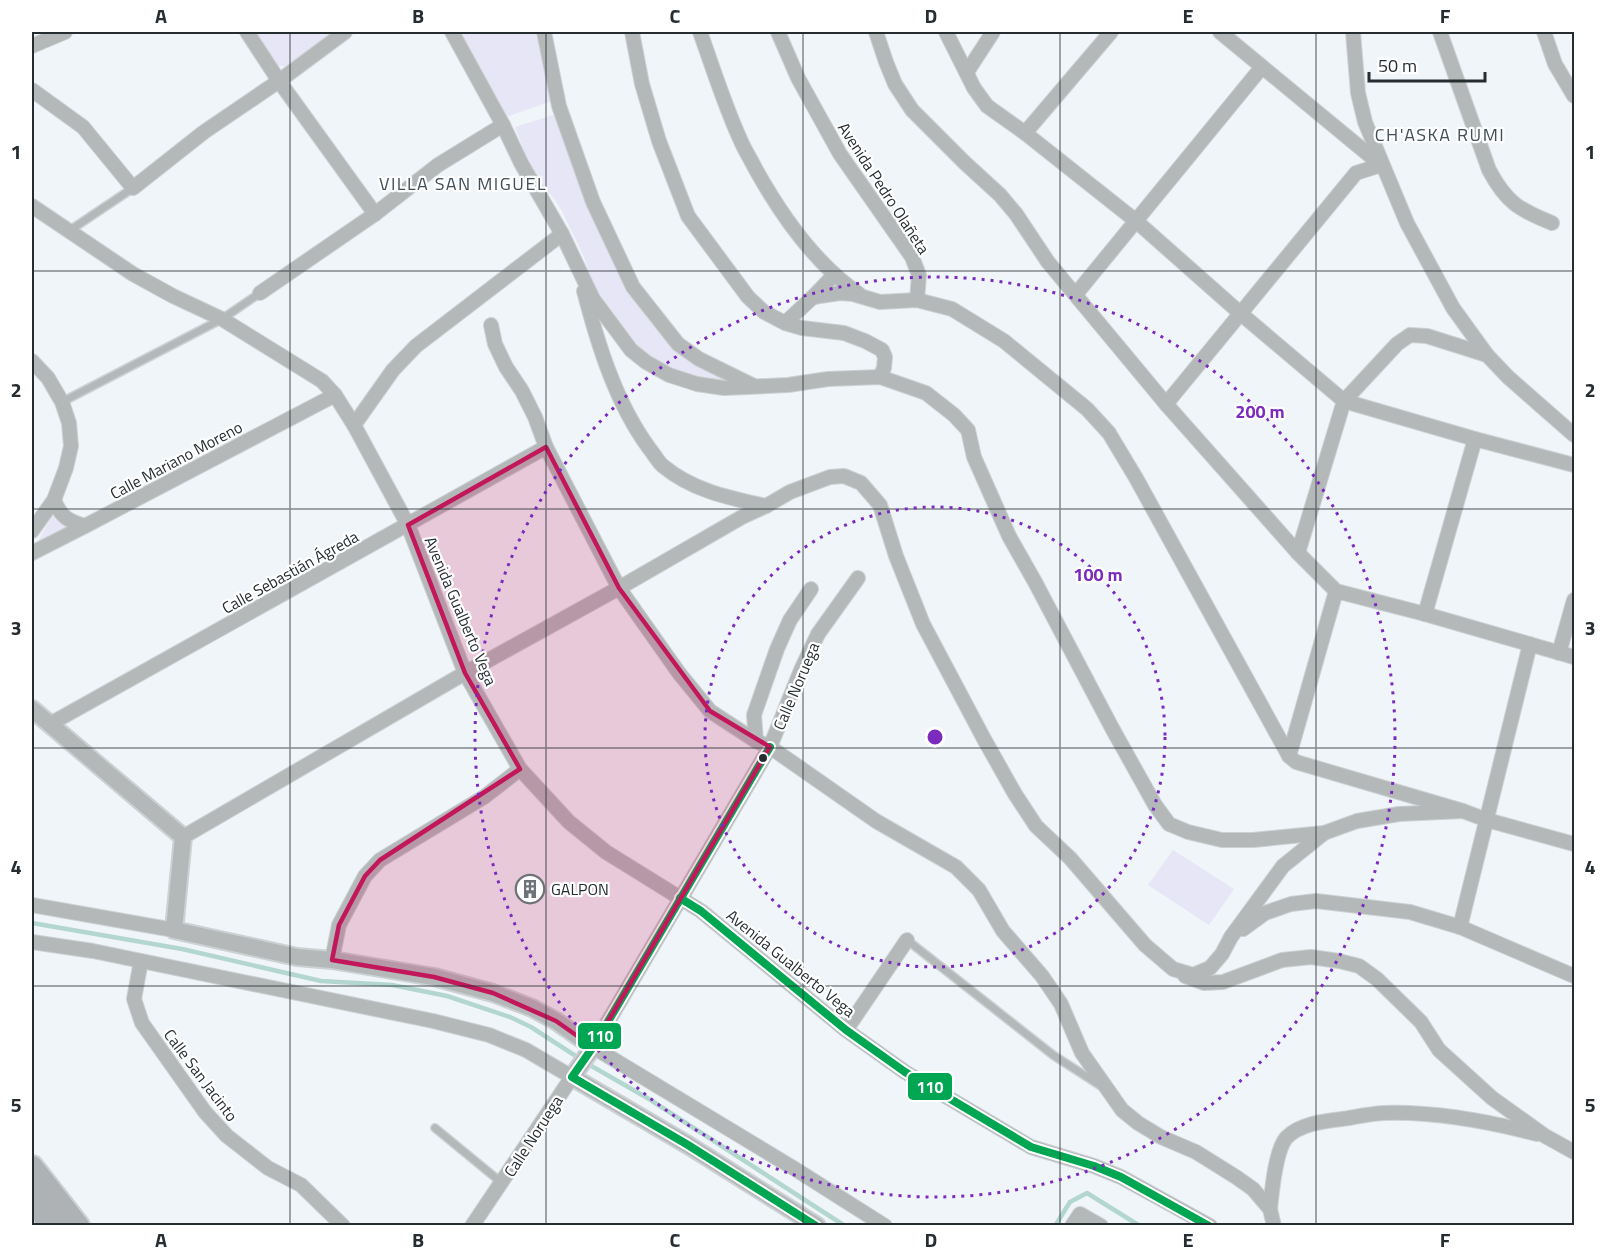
<svg xmlns="http://www.w3.org/2000/svg" width="1606" height="1257" font-family="'Titillium Web',sans-serif">
  <style>
    .green { fill: #e7e6f6 }
    .lines { fill: none; stroke-linecap: round; stroke-linejoin: round }
    .stream { stroke: #b3d7cf; stroke-width: 4.5 }
    .service-casing { stroke: #ccd1d4; stroke-width: 10 }
    .minor-casing { stroke: #ccd1d4; stroke-width: 16 }
    .tertiary-casing { stroke: #ccd1d4; stroke-width: 20 }
    .trunk-casing { stroke: #ccd1d4; stroke-width: 26 }
    .service { stroke: #b4b8b9; stroke-width: 7 }
    .minor { stroke: #b4b8b9; stroke-width: 14 }
    .tertiary { stroke: #b4b8b9; stroke-width: 16 }
    .trunk { stroke: #aeb2b5; stroke-width: 22 }
    .bus-1-casing { stroke: #fff; stroke-width: 12 }
    .bus-1 { stroke: #00a651; stroke-width: 8 }
    .marked { fill: #c2185b; fill-opacity: 0.2; stroke: #c2185b; stroke-width: 4.5; stroke-linejoin: round }
    .grid { fill: none; stroke: #262d31; stroke-width: 1.5; stroke-opacity: 0.55 }
    .ring { fill: none; stroke: #7b2cbf; stroke-width: 3; stroke-dasharray: 3 6 }
    .bus-dot { fill: #262d31; stroke: #fff; stroke-width: 2 }
    .labels { text-anchor: middle; stroke-width: 4.5; stroke-linejoin: round; paint-order: stroke }
    .street-label { font-size: 16px; fill: #262d31; stroke: #fff }
    .poi-label { font-size: 16px; fill: #262d31; stroke: #fff; text-anchor: start }
    .neighbourhood-label { font-size: 18px; letter-spacing: 1.5px; fill: #414f58; stroke: #fff }
    .centre { fill: #7b2cbf; stroke: #fff; stroke-width: 3 }
    .ring-label { font-size: 18px; text-anchor: middle; font-weight: bold; fill: #7b2cbf; stroke: #fff; stroke-width: 4.5; stroke-linejoin: round; paint-order: stroke }
    .line-badge { stroke: #fff; stroke-width: 2 }
    .badge-label { font-size: 16px; text-anchor: middle; font-weight: bold; fill: #fff }
    .neatline { fill: none; stroke: #262d31; stroke-width: 2 }
    .grid-label { font-size: 20px; text-anchor: middle; font-weight: bold; fill: #262d31 }
  </style>
  <rect width="100%" height="100%" fill="#f0f5f9"/>
  <g class="green">
    <path d="M255,32H336L285,66H278Z"/>
    <path d="M460,32H536L552,101L506,117Z"/>
    <path d="M556,114L618,268L634,299L651,323L680,354L693,363L738,382L709,381L684,374L657,363L635,343L613,316L594,287L584,257L562,211L555,200L538,179L528,161L515,127Z"/>
    <path d="M53,514L68,527L37,543Z"/>
    <path d="M1173,850L1234,889L1209,925L1148,885Z"/>
  </g>
  <g class="lines">
    <g class="stream">
      <path d="M32,923L182,949L321,981L392,985L447,996L510,1017L531,1027L588,1064L649,1099L845,1226"/>
      <path d="M1055,1226L1070,1202L1087,1193L1140,1226"/>
    </g>
    <g class="service-casing">
      <g id="service">
        <path d="M69,231L133,188"/>
        <path d="M62,402L222,319L260,293"/>
        <path d="M907,940L1053,1055L1101,1086"/>
        <path d="M435,1128L502,1183"/>
      </g>
    </g>
    <g class="minor-casing">
      <g id="minor">
        <path d="M247,32L279,81L375,214"/>
        <path d="M452,32L503,125L521,163L562,234L593,299L631,350L646,362L669,375L697,384L724,388L788,385L828,379L880,377L926,393L954,415L968,430L974,457L1009,536L1035,582L1112,728L1155,805L1169,824L1188,832L1222,840H1253L1324,833L1357,821L1399,814L1463,811"/>
        <path d="M544,32L559,106L593,202L633,287L678,344L699,359L752,385"/>
        <path d="M632,32L642,84L659,141L688,216L748,297L764,312L785,323L802,328L844,333L865,341L882,350L885,357L884,368L880,377"/>
        <path d="M700,32C713,68 724,104 740,139C744,149 750,158 755,168C781,215 814,263 859,294"/>
        <path d="M778,32L798,78L840,154L912,257L919,275L917,300"/>
        <path d="M876,32L886,62L895,84L912,110L965,163L1000,195L1016,214L1048,262L1166,404L1298,553L1336,591L1425,614L1574,657"/>
        <path d="M946,32L974,88L987,106L1025,133L1136,221L1240,313L1344,401L1475,439L1574,465"/>
        <path d="M1220,32L1380,164"/>
        <path d="M1353,32L1358,93L1365,122L1407,223L1453,308L1487,355L1508,377L1574,435"/>
        <path d="M1440,32L1489,170C1506,202 1519,210 1552,223"/>
        <path d="M1544,32L1555,64L1574,96"/>
        <path d="M32,46L65,32"/>
        <path d="M967,72L993,32"/>
        <path d="M32,90L83,127L133,188L204,132L279,81L345,32"/>
        <path d="M1025,133L1111,32"/>
        <path d="M32,206L133,274L173,296L222,319L322,381L335,395L354,425L408,525L465,673L520,769L569,822L606,852L701,911L846,1030L905,1072L1031,1147L1094,1166L1121,1177L1210,1226"/>
        <path d="M584,291C598,345 616,403 649,448C654,454 658,462 663,466C693,491 730,498 766,506"/>
        <path d="M260,293L375,214L438,165L503,125"/>
        <path d="M1076,294L1262,67"/>
        <path d="M813,297L840,293L853,294L880,302L917,300L952,309L1004,341L1087,409L1109,433L1136,478L1289,756L1296,762L1463,811L1487,820L1574,844"/>
        <path d="M785,323L813,297L834,275"/>
        <path d="M491,325L495,344L506,367L522,391L535,417L546,447L619,588L679,673L710,711L756,741L770,747L876,821L956,867L979,890L1003,931L1042,976L1061,1004L1082,1053L1122,1110L1138,1123L1161,1137L1196,1152L1236,1177L1253,1189L1270,1209L1274,1226"/>
        <path d="M32,361L48,378L62,402L69,423L71,446L66,468L54,500L32,531"/>
        <path d="M1166,404L1356,173L1381,165"/>
        <path d="M354,425L393,370L416,346L562,234"/>
        <path d="M54,500C61,517 68,521 85,526"/>
        <path d="M32,553L85,526L335,395"/>
        <path d="M1298,553L1344,401L1397,344L1410,335L1427,336L1487,355"/>
        <path d="M858,578L818,634L801,670L770,747L593,1047L795,1169L885,1226"/>
        <path d="M1425,614L1475,439"/>
        <path d="M1559,653L1574,600"/>
        <path d="M50,724L546,447"/>
        <path d="M756,741L754,715L777,649L790,620L811,589"/>
        <path d="M1289,756L1336,591"/>
        <path d="M183,837L465,673L619,588L742,517L766,506L790,492L830,477L844,476L861,483L880,505L896,556L923,624L984,739L1015,794L1036,826L1070,858L1145,945L1173,969L1193,975L1210,968L1222,954L1231,937L1283,866L1324,833"/>
        <path d="M32,905L174,930"/>
        <path d="M1460,927L1530,644"/>
        <path d="M1243,929L1265,913L1291,904L1316,901L1410,912L1460,927L1574,976"/>
        <path d="M32,942L93,951L433,1021L489,1035L526,1050L572,1077L472,1226"/>
        <path d="M332,960L339,925L365,876L380,860L484,797L520,769"/>
        <path d="M141,961L134,999L142,1023L205,1112L227,1136L268,1168L301,1185L343,1226"/>
        <path d="M1185,976L1204,983L1223,982L1282,960L1311,957L1339,961L1359,966L1377,979L1421,1022L1439,1050L1492,1098L1545,1136L1574,1152"/>
        <path d="M846,1030L907,940"/>
        <path d="M1270,1209C1272,1191 1275,1152 1286,1138C1299,1124 1324,1121 1342,1119C1355,1117 1369,1114 1383,1113C1435,1111 1487,1121 1537,1134"/>
        <path d="M1072,1226L1080,1214L1101,1226"/>
      </g>
    </g>
    <g class="tertiary-casing">
      <path id="tertiary" d="M32,709L183,837L174,930L297,957L332,960L434,977L493,993L532,1008L556,1021L593,1047L572,1077L688,1145L817,1226"/>
    </g>
    <g class="trunk-casing">
      <g id="trunk">
        <path d="M32,1167L78,1226"/>
        <path d="M32,1199L52,1226"/>
      </g>
    </g>
    <use href="#service" class="service"/>
    <use href="#minor" class="minor"/>
    <use href="#tertiary" class="tertiary"/>
    <use href="#trunk" class="trunk"/>
    <g class="bus-1-casing">
      <g id="bus-1">
        <path d="M770,747L593,1047L572,1077L688,1145L816,1226"/>
        <path d="M680,898L701,911L846,1030L905,1072L1031,1147L1094,1166L1121,1177L1209,1226"/>
      </g>
    </g>
    <use href="#bus-1" class="bus-1"/>
  </g>
  <path class="marked" d="M546,447L619,588L710,711L770,747L593,1047L556,1021L493,993L434,977L332,960L339,925L365,876L380,860L520,769L465,673L408,525Z"/>
  <path class="grid" d="M290,32V1226M546,32V1226M803,32V1226M1060,32V1226M1316,32V1226M32,271H1574M32,509H1574M32,748H1574M32,986H1574"/>
  <g class="ring">
    <circle cx="935" cy="737" r="230"/>
    <circle cx="935" cy="737" r="460"/>
  </g>
  <defs>
    <g id="building-ring" transform="scale(1.5)"><circle r="9.5" fill="#fff" stroke="#6d7377" stroke-width="1.5"/><path d="M-4-6H4V6H1V3H-1V6H-4ZM-2.5-4.3h1.7v1.8h-1.7ZM.8-4.3h1.7v1.8H.8ZM-2.5-1h1.7V.8h-1.7ZM.8-1h1.7V.8H.8Z" fill="#6d7377"/></g>
  </defs>
  <g fill-rule="evenodd">
    <use href="#building-ring" x="530" y="889"/>
  </g>
  <circle class="bus-dot" cx="763" cy="758" r="5"/>
  <g class="labels">
    <g class="street-label">
      <text transform="translate(884 188) rotate(57)" y="6">Avenida Pedro Olañeta</text>
      <text transform="translate(176 460) rotate(-28)" y="6">Calle Mariano Moreno</text>
      <text transform="translate(290 572) rotate(-29)" y="6">Calle Sebastián Ágreda</text>
      <text transform="translate(461 611) rotate(67)" y="6">Avenida Gualberto Vega</text>
      <text transform="translate(796 686) rotate(-67)" y="6">Calle Noruega</text>
      <text transform="translate(791 963) rotate(39)" y="6">Avenida Gualberto Vega</text>
      <text transform="translate(201 1075) rotate(53)" y="6">Calle San Jacinto</text>
      <text transform="translate(533 1136) rotate(-57)" y="6">Calle Noruega</text>
    </g>
    <g class="poi-label">
      <text x="551" y="895">GALPON</text>
    </g>
    <g class="neighbourhood-label">
      <text x="1440" y="141">CH'ASKA RUMI</text>
      <text x="463" y="190">VILLA SAN MIGUEL</text>
    </g>
  </g>
  <circle cx="935" cy="737" r="9" class="centre"/>
  <g class="ring-label">
    <text x="1260" y="418">200 m</text>
    <text x="1098" y="581">100 m</text>
  </g>
  <g class="line-badge">
    <rect x="577" y="1022" width="45" height="28" rx="6" fill="#00a651"/>
    <rect x="907" y="1072" width="46" height="29" rx="6" fill="#00a651"/>
  </g>
  <g class="badge-label">
    <text x="600" y="1042">110</text>
    <text x="930" y="1093">110</text>
  </g>
  <rect width="1606" height="1257" fill="none" stroke="#ffffff" stroke-width="66"/>
  <path d="M1369 72v9h116v-9" fill="none" stroke="#262d31" stroke-width="3"/>
  <text x="1378" y="72" font-size="18" fill="#262d31" stroke="#ffffff" stroke-width="4.5" paint-order="stroke">50 m</text>
  <rect x="33" y="33" width="1540" height="1191" class="neatline"/>
  <g class="grid-label">
    <text x="161" y="23">A</text>
    <text x="418" y="23">B</text>
    <text x="675" y="23">C</text>
    <text x="931" y="23">D</text>
    <text x="1188" y="23">E</text>
    <text x="1445" y="23">F</text>
    <text x="16" y="159">1</text>
    <text x="1590" y="159">1</text>
    <text x="16" y="397">2</text>
    <text x="1590" y="397">2</text>
    <text x="16" y="635">3</text>
    <text x="1590" y="635">3</text>
    <text x="16" y="874">4</text>
    <text x="1590" y="874">4</text>
    <text x="16" y="1112">5</text>
    <text x="1590" y="1112">5</text>
    <text x="161" y="1247">A</text>
    <text x="418" y="1247">B</text>
    <text x="675" y="1247">C</text>
    <text x="931" y="1247">D</text>
    <text x="1188" y="1247">E</text>
    <text x="1445" y="1247">F</text>
  </g>
</svg>
